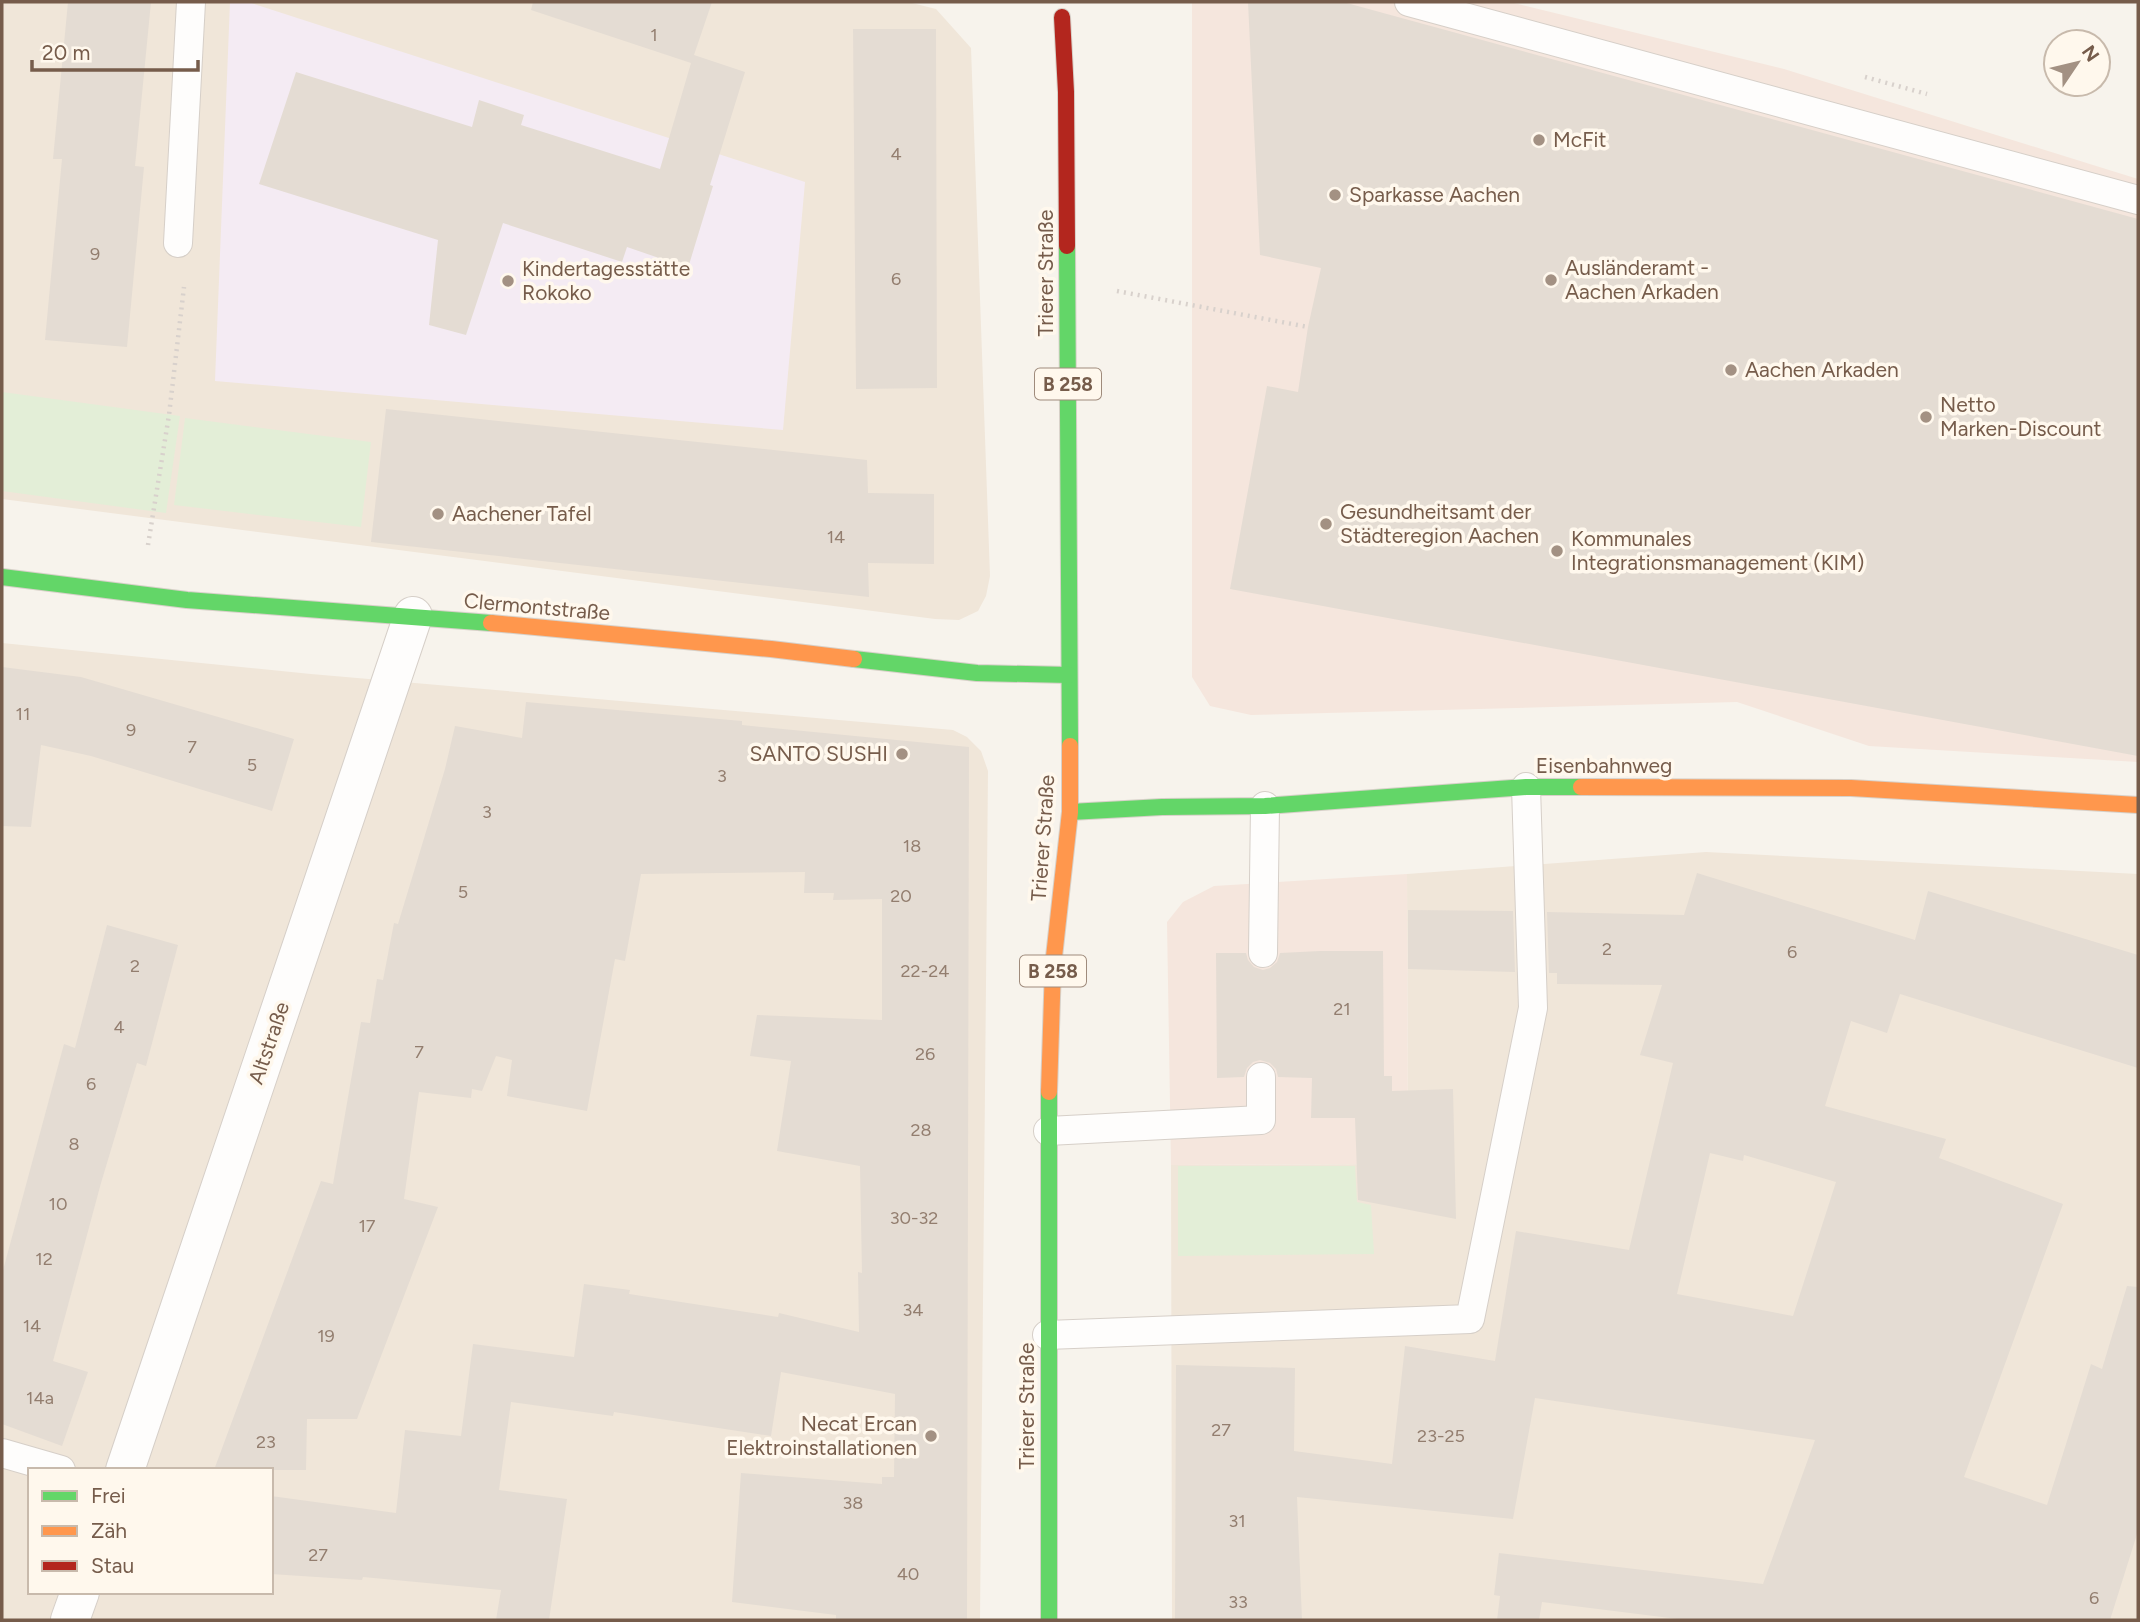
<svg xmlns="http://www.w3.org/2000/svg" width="2140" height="1622" font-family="Figtree,sans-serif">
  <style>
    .residential { fill: #f0e6d9; fill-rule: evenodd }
    .commercial { fill: #f5e6dd }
    .education { fill: #f4ebf3 }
    .green { fill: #e3eed7 }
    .building { fill: #e4dcd3; fill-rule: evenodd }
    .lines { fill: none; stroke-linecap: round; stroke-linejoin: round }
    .lane-casing { stroke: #d6cfc8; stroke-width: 30 }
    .street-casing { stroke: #d6cfc8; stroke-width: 40 }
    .fast-casing { stroke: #d7d0c8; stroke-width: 18 }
    .slow-casing { stroke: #d7d0c8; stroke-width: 18 }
    .jam-casing { stroke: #d7d0c8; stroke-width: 18 }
    .path { stroke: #d8d1cc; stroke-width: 4.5; stroke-dasharray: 2 5; stroke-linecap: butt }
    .lane { stroke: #fefdfc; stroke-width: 28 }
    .street { stroke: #fefdfc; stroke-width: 38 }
    .fast { stroke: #63d668; stroke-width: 16 }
    .slow { stroke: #ff974d; stroke-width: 16 }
    .jam { stroke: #b3261e; stroke-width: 16 }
    .poi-dot { fill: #a39183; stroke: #fff8ed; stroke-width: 2.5 }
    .labels { text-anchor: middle; stroke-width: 7; stroke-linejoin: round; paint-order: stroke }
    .number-label { font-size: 18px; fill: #937e6f }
    .shield { fill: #fff8ed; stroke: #9f8b7c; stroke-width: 2 }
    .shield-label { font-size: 19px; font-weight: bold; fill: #765c4b }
    .poi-label { font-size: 21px; fill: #765c4b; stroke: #fff8ed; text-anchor: start }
    .street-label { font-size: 21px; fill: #765c4b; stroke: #fff8ed }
  </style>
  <rect width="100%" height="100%" fill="#f7f3ec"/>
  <g class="residential">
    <path d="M2,2H908L936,9L971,48L990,576L986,596L978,611L959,620L935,619L2,499Z"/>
    <path d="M2,643L311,674L953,730L967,737L981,751L988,771L980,1620H2ZM30,1470H271V1592H30Z"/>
    <path d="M1706,852L2138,874V1620H1172L1171,1165L1408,1164L1407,874Z"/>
  </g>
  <g class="commercial">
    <path d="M1192,2H1510L1784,69L2138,179V762L1869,746L1737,702L1251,715L1210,706L1192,677Z"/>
    <path d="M1407,874L1408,1164L1171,1165L1167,922L1183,902L1214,886Z"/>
  </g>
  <path class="education" d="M230,2H248L805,182L783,430L215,381Z"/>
  <g class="green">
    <path d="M2,392L180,416L166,513L2,491Z"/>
    <path d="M185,418L371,442L361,527L174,505Z"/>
    <path d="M1178,1166H1355L1357,1202L1371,1205L1374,1254L1178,1256Z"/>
  </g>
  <g class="building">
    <path d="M68,2H151L135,166L144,167L127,347L45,340L62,159H53Z"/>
    <path d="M533,2H712L694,55L745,72L710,185L713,186L688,268L627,247L622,262L503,223L466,335L429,325L438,240L259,184L296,72L472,127L479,100L524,115L521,125L660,169L691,63L531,10Z"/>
    <path d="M1248,2H1343L2138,219V756L1230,589L1267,386L1298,392L1308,327L1321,268L1260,255Z"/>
    <path d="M853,29H936L937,388L856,389Z"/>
    <path d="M386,409L867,460L868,493L934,494V564L868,563L869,597L371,542Z"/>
    <path d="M2,667L81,677L294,739L272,811L91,756L41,745L31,827L2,826Z"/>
    <path d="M526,702L742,721V725L969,747L967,1620H836V1615L732,1602L741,1473L882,1484V1477H894L895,1394L781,1372L771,1436L614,1412L613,1416L511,1402L499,1490L567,1499L549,1620H496L501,1590L363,1577L362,1580L271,1574V1496L396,1513L405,1430L461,1436L473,1344L574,1357L584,1284L630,1290L629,1294L778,1317L779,1313L859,1332L858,1272L862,1273L860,1166L777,1151L791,1061L750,1056L757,1015L882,1020V899L833,900L834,893H804L805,872L641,874L625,961L615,959L587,1111L507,1096L512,1060L496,1056L482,1091L472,1089L471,1098L419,1092L404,1199L438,1207L357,1419H307L306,1470H214L321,1181L333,1184L361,1022L370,1023L377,979L383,980L394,923L398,924L445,769L455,726L522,738Z"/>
    <path d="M1697,873L1915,940L1928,891L2138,955V1068L1900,994L1887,1033L1851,1021L1825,1106L1946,1139L1939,1158L2063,1204L1964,1477L2047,1505L2091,1364L2102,1369L2127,1286L2138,1287V1531L2110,1620H1686L1542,1602L1539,1620H1497L1500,1596L1494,1595L1499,1553L1763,1584L1815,1440L1535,1398L1513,1519L1297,1497L1302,1620H1175L1176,1365L1295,1368L1294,1451L1392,1464L1405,1346L1495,1361L1516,1231L1629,1250L1673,1063L1640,1055L1662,985L1557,984V973H1549L1547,912L1684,915ZM1710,1153L1743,1161L1744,1155L1836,1182L1793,1316L1677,1294Z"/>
    <path d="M1408,910L1513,911L1515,972L1408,969Z"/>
    <path d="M107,925L178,945L146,1066L137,1063L101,1183L53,1361L88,1372L62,1446L2,1424V1274L64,1044L75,1048Z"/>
    <path d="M1320,951H1383L1384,1076H1392V1091L1453,1089L1456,1219L1358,1200L1355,1118H1311L1312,1078L1278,1077L1276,1069L1270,1063L1260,1060L1253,1062L1247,1068L1244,1077L1217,1078L1216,953H1246L1248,960L1254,967L1263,970L1270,968L1277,962L1280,953Z"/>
  </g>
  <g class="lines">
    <g class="lane-casing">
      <g id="lane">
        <path d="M1409,2L2138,200"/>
        <path d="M178,243L191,2"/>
        <path d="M1263,953L1265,806"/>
        <path d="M1048,1131L1261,1120V1077"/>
        <path d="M1047,1335L1470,1319L1533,1008L1526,787"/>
        <path d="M2,1453L61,1470"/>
      </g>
    </g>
    <g class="street-casing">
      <g id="street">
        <path d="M125,1470L413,616"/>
        <path d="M70,1620L80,1592"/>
      </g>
    </g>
    <g class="fast-casing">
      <g id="fast">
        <path d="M1067,246L1070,746"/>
        <path d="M2,577L187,600L491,623"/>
        <path d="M854,659L977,673L1069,675"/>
        <path d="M1070,812L1162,807L1265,806L1526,787H1581"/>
        <path d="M1049,1620V1092"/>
      </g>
    </g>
    <g class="slow-casing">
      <g id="slow">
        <path d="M491,623L771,649L854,659"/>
        <path d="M1581,787L1851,788L2138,805"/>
        <path d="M1049,1092L1053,966L1070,812V746"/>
      </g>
    </g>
    <g class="jam-casing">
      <path id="jam" d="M1062,17L1066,92L1067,246"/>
    </g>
    <g class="path">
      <path d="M1865,77L1927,94"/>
      <path d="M1117,291L1308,327"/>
      <path d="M148,545L169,415L184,287"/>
    </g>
    <use href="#lane" class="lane"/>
    <use href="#street" class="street"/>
    <use href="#fast" class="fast"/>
    <use href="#slow" class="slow"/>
    <use href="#jam" class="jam"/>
  </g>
  <g class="poi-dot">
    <circle cx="1539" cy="140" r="7"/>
    <circle cx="1335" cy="195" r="7"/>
    <circle cx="1551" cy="280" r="7"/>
    <circle cx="508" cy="281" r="7"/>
    <circle cx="1731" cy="370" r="7"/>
    <circle cx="1926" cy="417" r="7"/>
    <circle cx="438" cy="514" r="7"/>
    <circle cx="1326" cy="524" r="7"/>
    <circle cx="1557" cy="551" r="7"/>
    <circle cx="902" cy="754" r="7"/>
    <circle cx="931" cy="1436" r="7"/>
  </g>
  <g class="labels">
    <g class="number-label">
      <text x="654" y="41">1</text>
      <text x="896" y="160">4</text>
      <text x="95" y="260">9</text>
      <text x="896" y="285">6</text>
      <text x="836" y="543">14</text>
      <text x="23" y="720">11</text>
      <text x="131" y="736">9</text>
      <text x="192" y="753">7</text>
      <text x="252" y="771">5</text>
      <text x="722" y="782">3</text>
      <text x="487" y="818">3</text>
      <text x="912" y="852">18</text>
      <text x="463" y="898">5</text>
      <text x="901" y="902">20</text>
      <text x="1607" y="955">2</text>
      <text x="1792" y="958">6</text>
      <text x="135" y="972">2</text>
      <text x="925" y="977">22-24</text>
      <text x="1342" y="1015">21</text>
      <text x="119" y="1033">4</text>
      <text x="419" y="1058">7</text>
      <text x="925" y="1060">26</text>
      <text x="91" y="1090">6</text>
      <text x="921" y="1136">28</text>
      <text x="74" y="1150">8</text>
      <text x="58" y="1210">10</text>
      <text x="914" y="1224">30-32</text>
      <text x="367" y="1232">17</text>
      <text x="44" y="1265">12</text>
      <text x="913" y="1316">34</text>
      <text x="32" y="1332">14</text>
      <text x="326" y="1342">19</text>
      <text x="40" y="1404">14a</text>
      <text x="1221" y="1436">27</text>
      <text x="1441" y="1442">23-25</text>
      <text x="266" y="1448">23</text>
      <text x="853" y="1509">38</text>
      <text x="1237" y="1527">31</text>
      <text x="318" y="1561">27</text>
      <text x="908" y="1580">40</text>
      <text x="2094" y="1604">6</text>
      <text x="1238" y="1608">33</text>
    </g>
    <g class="shield">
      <rect x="1035" y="368.5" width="66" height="31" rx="5"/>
      <rect x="1020" y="955.5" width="66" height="31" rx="5"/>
    </g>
    <g class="shield-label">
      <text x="1068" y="391">B 258</text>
      <text x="1053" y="978">B 258</text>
    </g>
    <g class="poi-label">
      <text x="1553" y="147">McFit</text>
      <text x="1349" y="202">Sparkasse Aachen</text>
      <text x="1565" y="275">Ausländeramt -<tspan x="1565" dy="24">Aachen Arkaden</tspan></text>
      <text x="522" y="276">Kindertagesstätte<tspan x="522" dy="24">Rokoko</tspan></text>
      <text x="1745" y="377">Aachen Arkaden</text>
      <text x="1940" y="412">Netto<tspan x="1940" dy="24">Marken-Discount</tspan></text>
      <text x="1340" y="519">Gesundheitsamt der<tspan x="1340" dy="24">Städteregion Aachen</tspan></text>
      <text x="452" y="521">Aachener Tafel</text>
      <text x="1571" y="546">Kommunales<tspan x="1571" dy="24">Integrationsmanagement (KIM)</tspan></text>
      <text x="888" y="761" text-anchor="end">SANTO SUSHI</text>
      <text x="917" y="1431" text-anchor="end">Necat Ercan<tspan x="917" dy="24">Elektroinstallationen</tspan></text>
    </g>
    <g class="street-label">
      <text transform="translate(1046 273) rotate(-90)" y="7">Trierer Straße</text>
      <text transform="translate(537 607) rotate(5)" y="7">Clermontstraße</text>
      <text x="1604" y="773">Eisenbahnweg</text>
      <text transform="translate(1043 838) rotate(-86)" y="7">Trierer Straße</text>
      <text transform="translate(269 1043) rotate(-71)" y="7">Altstraße</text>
      <text transform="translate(1027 1406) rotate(-90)" y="7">Trierer Straße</text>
    </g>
  </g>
  <rect width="2140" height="1622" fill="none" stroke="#765c4b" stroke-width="7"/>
  <rect x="28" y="1468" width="245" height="126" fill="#fff8ed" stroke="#c8baac" stroke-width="2"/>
  <rect x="42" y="1491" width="35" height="10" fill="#63d668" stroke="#c8baac" stroke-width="2"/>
  <text x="91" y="1503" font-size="21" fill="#765c4b">Frei</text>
  <rect x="42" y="1526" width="35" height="10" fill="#ff974d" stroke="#c8baac" stroke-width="2"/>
  <text x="91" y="1538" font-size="21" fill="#765c4b">Zäh</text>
  <rect x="42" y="1561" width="35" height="10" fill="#b3261e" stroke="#c8baac" stroke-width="2"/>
  <text x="91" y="1573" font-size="21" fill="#765c4b">Stau</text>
  <g transform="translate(2077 63) rotate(55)"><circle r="33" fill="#fff8ed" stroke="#c8baac" stroke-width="2"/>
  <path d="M0-5L12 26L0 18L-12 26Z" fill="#a39183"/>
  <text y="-10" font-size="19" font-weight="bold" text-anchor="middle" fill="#765c4b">N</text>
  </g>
  <path d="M32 60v10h166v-10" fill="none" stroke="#765c4b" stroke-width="3.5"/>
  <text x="42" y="60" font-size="21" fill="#765c4b" stroke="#fff8ed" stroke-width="5" paint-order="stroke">20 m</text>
</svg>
